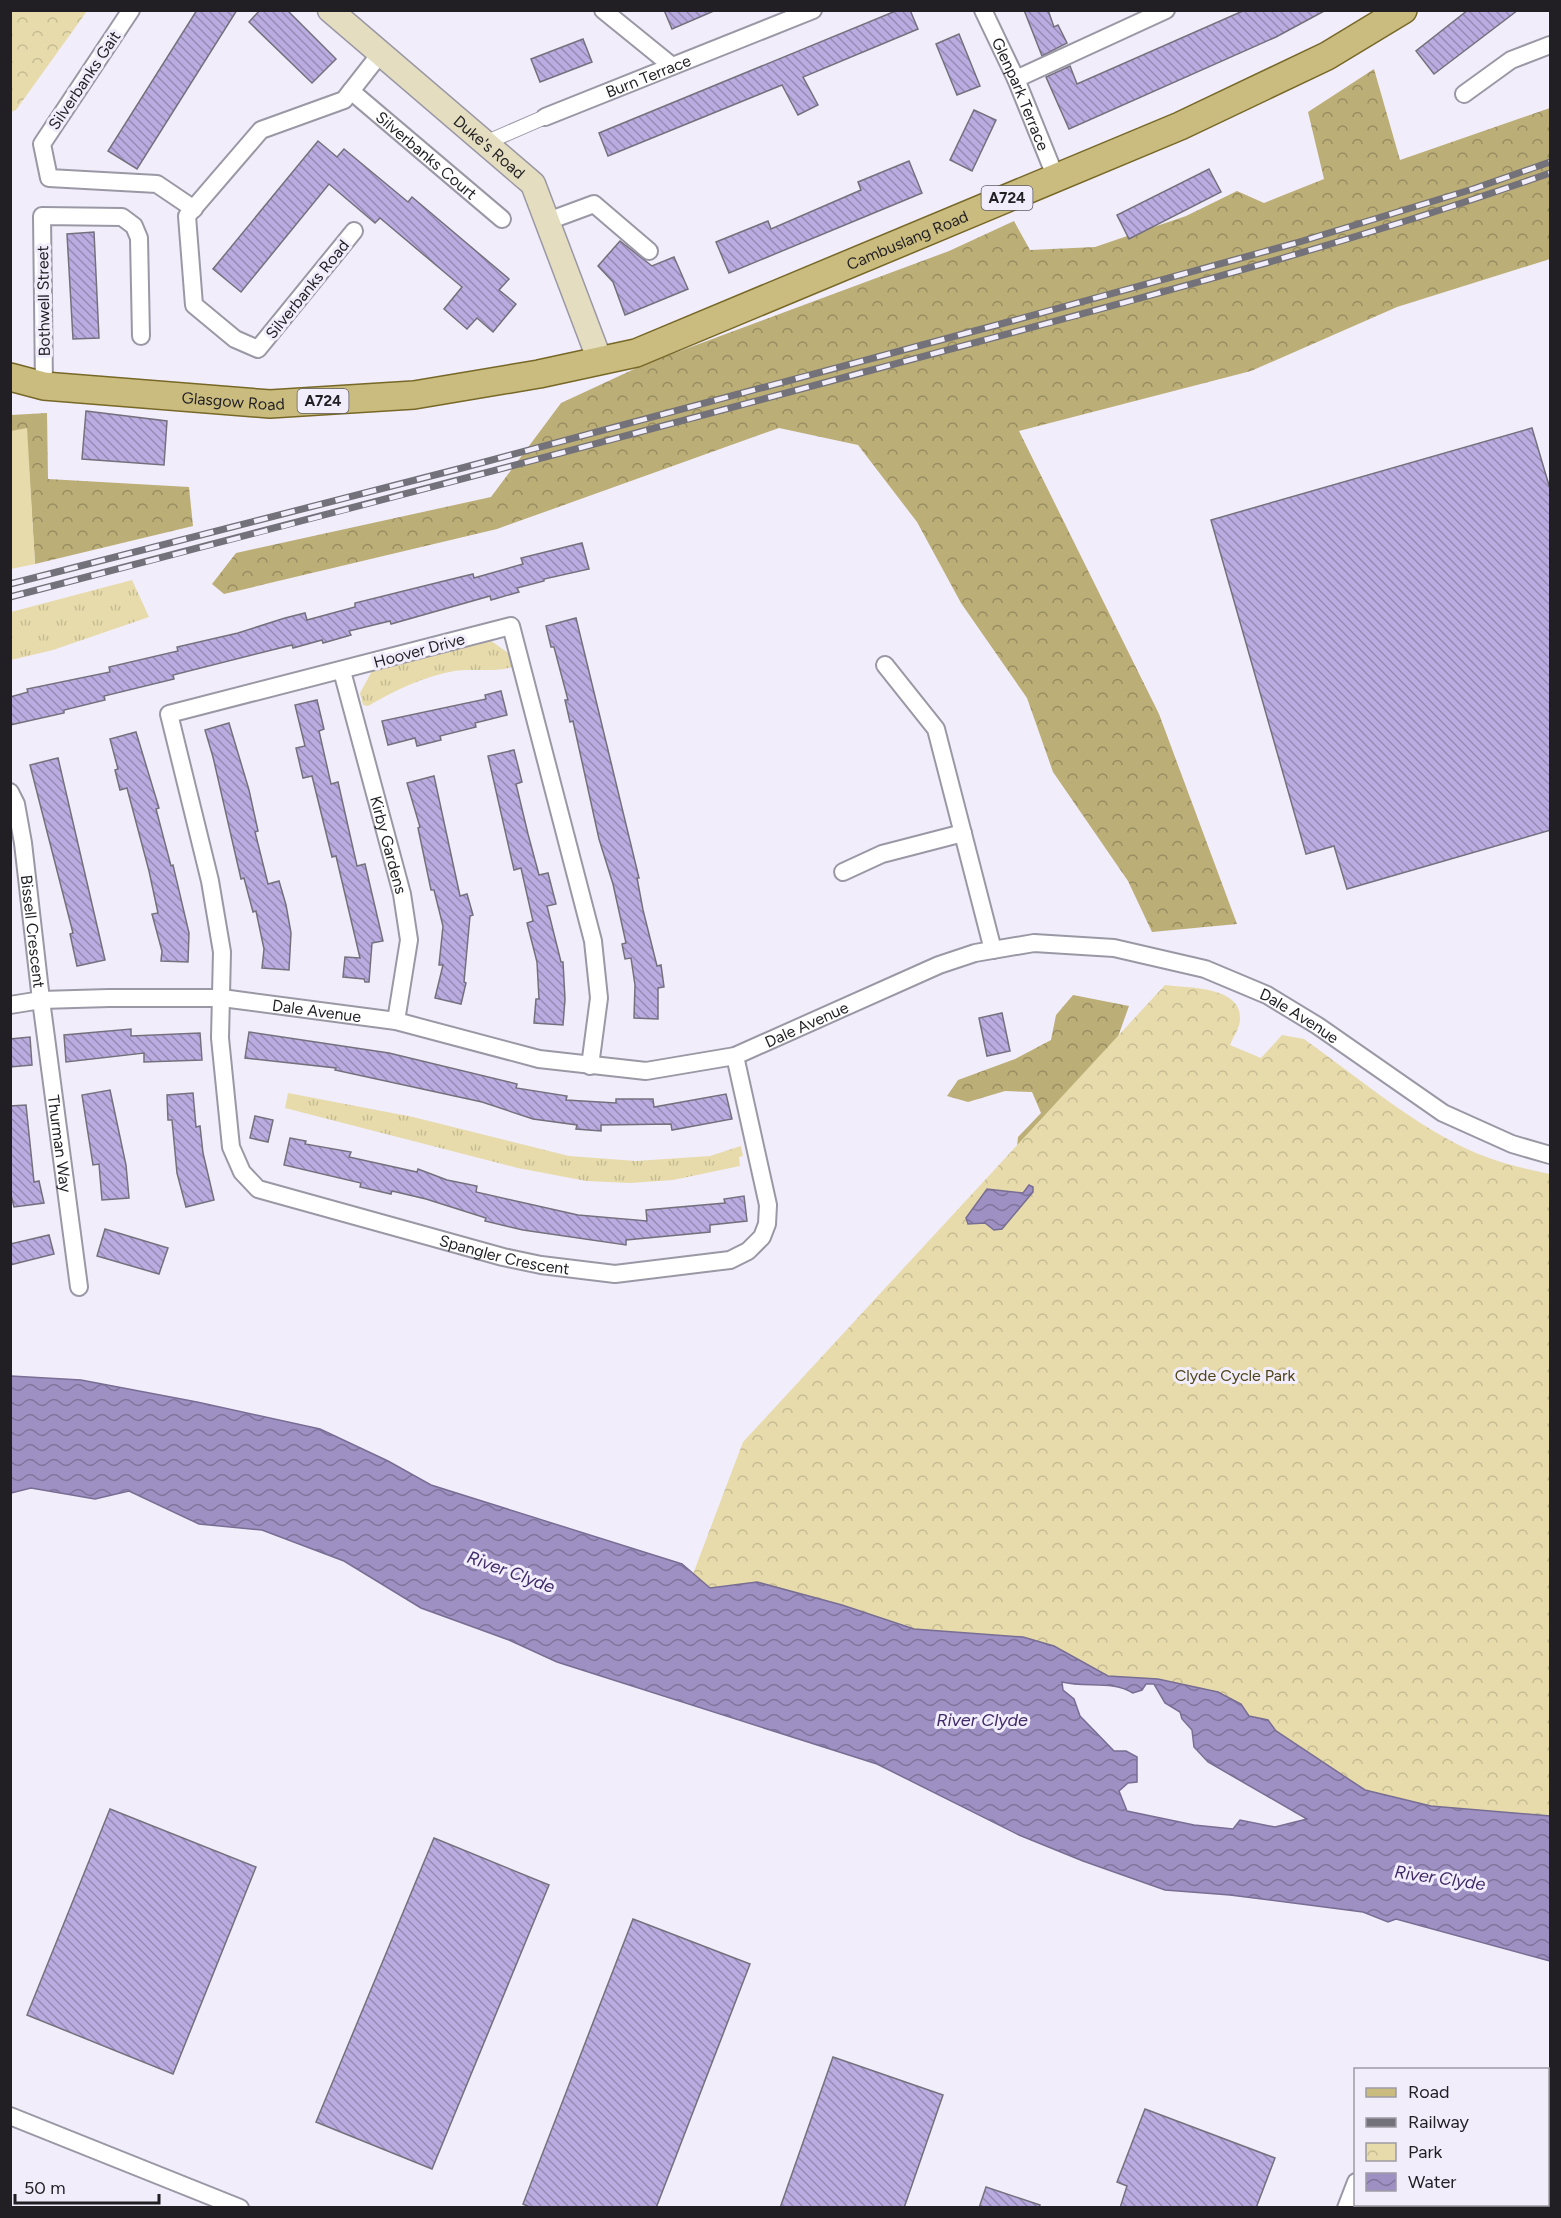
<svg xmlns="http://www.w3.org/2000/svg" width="1561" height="2218" font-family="Figtree,sans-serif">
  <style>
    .grass { fill: url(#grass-tufts) }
    .forest { fill: url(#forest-crowns) }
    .park { fill: url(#park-crowns) }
    .garden { fill: #e7dbab }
    .water { fill: url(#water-waves); stroke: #786e93; stroke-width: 1.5; fill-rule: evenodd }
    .building { fill: url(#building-back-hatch); stroke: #74717d; stroke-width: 1.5 }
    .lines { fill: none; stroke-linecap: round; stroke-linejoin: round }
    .pedestrian-casing { stroke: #9b98a5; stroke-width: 16 }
    .minor-casing { stroke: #9b98a5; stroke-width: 20 }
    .secondary-casing { stroke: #9b98a5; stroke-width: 27 }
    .primary-casing { stroke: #776827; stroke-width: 30 }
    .pedestrian { stroke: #fff; stroke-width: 14 }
    .minor { stroke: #fff; stroke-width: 16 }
    .secondary { stroke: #e4ddbf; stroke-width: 24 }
    .primary { stroke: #cabc7f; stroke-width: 27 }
    .rail-casing { stroke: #737179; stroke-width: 7 }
    .rail { stroke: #f1edfb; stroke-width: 4.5; stroke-dasharray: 14; stroke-linecap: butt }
    .labels { text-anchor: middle; stroke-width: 6; stroke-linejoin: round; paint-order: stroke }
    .shield { fill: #f1edfb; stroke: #5f5d64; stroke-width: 1.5 }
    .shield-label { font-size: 15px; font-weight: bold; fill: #211f24 }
    .street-label { font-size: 16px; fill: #211f24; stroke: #f1edfb }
    .park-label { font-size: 16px; fill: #4e4318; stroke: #f1edfb }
    .water-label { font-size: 18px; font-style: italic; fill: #402a68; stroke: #f1edfb }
  </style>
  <defs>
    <pattern id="grass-tufts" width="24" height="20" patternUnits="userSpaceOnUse" patternTransform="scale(1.5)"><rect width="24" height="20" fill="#e7dbab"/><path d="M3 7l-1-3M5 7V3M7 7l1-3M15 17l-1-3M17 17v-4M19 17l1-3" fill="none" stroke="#c6bc93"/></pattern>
    <pattern id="forest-crowns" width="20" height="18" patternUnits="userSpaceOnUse" patternTransform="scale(1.5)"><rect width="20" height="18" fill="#bcae77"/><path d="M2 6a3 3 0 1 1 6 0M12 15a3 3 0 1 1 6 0" fill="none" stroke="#988d61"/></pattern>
    <pattern id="park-crowns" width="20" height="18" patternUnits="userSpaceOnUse" patternTransform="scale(1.5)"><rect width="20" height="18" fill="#e7dbab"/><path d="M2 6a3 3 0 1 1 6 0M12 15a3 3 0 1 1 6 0" fill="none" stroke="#c6bc93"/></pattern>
    <pattern id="water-waves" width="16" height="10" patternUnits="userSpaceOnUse" patternTransform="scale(1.5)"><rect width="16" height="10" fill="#9e90c2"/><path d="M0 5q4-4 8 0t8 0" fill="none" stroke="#80759d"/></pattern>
    <pattern id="building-back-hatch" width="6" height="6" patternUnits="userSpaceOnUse" patternTransform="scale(1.5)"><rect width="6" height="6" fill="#baace0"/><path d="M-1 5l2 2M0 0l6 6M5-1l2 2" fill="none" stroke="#978bb5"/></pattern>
  </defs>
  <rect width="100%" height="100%" fill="#f1edfb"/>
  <g class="grass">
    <path d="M132,580L149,617L53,650L11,660V612Z"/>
    <path d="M490,640L511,655L513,666C503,673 470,668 454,671C423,677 395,690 368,706L363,705L360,693L372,671Z"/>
    <path d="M288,1093L413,1117L569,1156L636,1161L710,1156L741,1146L743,1156L739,1157L740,1166L673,1180L630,1183L586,1181L518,1168L285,1108Z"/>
  </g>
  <g class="forest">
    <path d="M1374,69L1400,160L1550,108V259L1397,307L1251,371L1019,431L1159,714L1237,924L1152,932L1128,881L1053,772L1027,698L961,603L917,522L858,445L779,428L497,529L224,594L212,584L236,553L491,497L561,403L645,364L949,251L1014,221L1030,250L1095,247L1186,216L1237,191L1264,203L1324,179L1308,112Z"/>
    <path d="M47,413L48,479L189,487L193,526L35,564L29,469L11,462V415Z"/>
    <path d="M1073,995L1129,1006L1105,1073L1015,1165L1018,1137L1041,1113L1032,1092L1005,1091L968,1102L947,1096L958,1080L1015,1059L1051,1040L1056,1015Z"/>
  </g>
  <g class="park">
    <path d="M11,10L87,11L16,110L11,112Z"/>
    <path d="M1165,985C1187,988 1242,986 1240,1019C1240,1028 1233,1037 1230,1045L1261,1058L1282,1035L1304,1039C1359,1078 1414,1126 1476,1153C1500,1163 1525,1169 1550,1174V1816L1431,1806L1365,1790L1276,1731L1268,1720L1249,1716L1241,1704L1218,1692L1158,1679L1108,1676L1054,1646L1023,1637L914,1629L842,1605L727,1585L710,1588L693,1574L743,1442Z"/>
  </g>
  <path class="garden" d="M27,428L35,564L11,569V431Z"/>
  <g class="water">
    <path d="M1029,1185L1033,1187V1192L1002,1229L994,1230L985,1223L968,1224L966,1218L987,1189L1023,1193Z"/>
    <path d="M11,1376L81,1380L197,1402L320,1429L388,1461L431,1485L682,1564L710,1588L757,1582L842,1605L914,1629L1023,1637L1054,1646L1108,1676L1158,1679L1218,1692L1241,1704L1249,1716L1268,1720L1276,1731L1365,1790L1431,1806L1550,1816V1961L1396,1919L1388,1922L1363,1912L1230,1895L1165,1890L1083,1861L1019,1835L877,1764L557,1662L509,1640L421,1608L344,1561L262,1530L199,1524L129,1491L95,1499L31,1488L11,1493ZM1062,1682C1087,1688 1111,1680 1133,1693L1142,1690L1146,1684H1154L1165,1703L1180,1712L1182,1719L1192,1730L1194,1747L1208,1762L1307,1819L1275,1827L1240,1820L1233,1829L1194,1825L1127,1811L1119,1791L1128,1783L1137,1782V1757L1126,1751H1114L1080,1716L1074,1699L1063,1690Z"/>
  </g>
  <g class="building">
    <path d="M197,10H237L137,169L108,151Z"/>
    <path d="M260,10H287L336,59L312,83L249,22Z"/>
    <path d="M664,10H716L672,29Z"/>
    <path d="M898,10H910L918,29L803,77L818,105L798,115L782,85L608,156L599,133Z"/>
    <path d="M1024,10H1048L1054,27L1058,25L1067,43L1042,56Z"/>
    <path d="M1245,10H1326L1276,37L1069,129L1046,77L1070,66L1077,84Z"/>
    <path d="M1468,10H1518L1434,74L1416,51Z"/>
    <path d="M959,34L980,86L957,95L936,44Z"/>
    <path d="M583,39L592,62L540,82L531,59Z"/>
    <path d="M974,110L996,120L972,171L950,160Z"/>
    <path d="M318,141L337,157L344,149L408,202L412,197L509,279L499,290L516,304L493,332L477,318L467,329L444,309L462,287L380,218L375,223L329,184L241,292L213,269Z"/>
    <path d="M909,161L922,193L729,273L716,242L768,221L771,229L861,190L858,182Z"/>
    <path d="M1209,169L1221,192L1129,239L1117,215Z"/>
    <path d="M94,232L99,338L73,339L67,234Z"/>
    <path d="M620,241L652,266L674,257L688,289L625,315L613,282L598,266Z"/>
    <path d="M86,411L167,421L164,465L82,459Z"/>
    <path d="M1532,428L1551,492V830L1347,889L1334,846L1306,854L1211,520Z"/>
    <path d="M582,543L589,569L544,579V581L517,588L519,592L491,600L490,596L391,624L390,621L349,631L351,635L323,643L322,640L293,648L292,645L173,675L174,679L104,696L105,700L64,710V713L10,725V697L28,692L27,689L110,672L109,667L178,651L177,647L238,633L285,618L305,613L307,620L355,607V603L444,581L473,574L474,578L523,564L521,558Z"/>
    <path d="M576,618L639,878H637L643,910L657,966L661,965L664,987L658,988V1019L634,1018L635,985L631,958L625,959L622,944L626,943L613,884L599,839L573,721L570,722L565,700H568L554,647H551L546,626Z"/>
    <path d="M501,691L507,715L475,723L476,727L440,736L441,740L417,746L415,738L388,745L382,721L486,699L485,695Z"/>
    <path d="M317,700L324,729L319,731L331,784L338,782L357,866L365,864L383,941L372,943L369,982H365L364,979L343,977L345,957L360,958L336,856L332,857L312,776L303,778L296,748L305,746L295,705Z"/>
    <path d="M229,723L249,790L258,831L255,832L268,884L279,881L286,905L291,933L289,970L262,968L264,949L256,911L253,912L244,878L241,879L213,757L205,730Z"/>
    <path d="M136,732L159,808L156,809L171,866L173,865L189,933L188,962L161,961L162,951L152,914L158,913L149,871L127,788L120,790L115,770L118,769L110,739Z"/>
    <path d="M514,750L522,782L516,784L528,834L539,875L548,873L556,904L547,906L561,962H563L565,999L563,1025L534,1023L536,999H539L537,962L527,923L533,921L521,868L514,870L488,756Z"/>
    <path d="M58,758L105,960L77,966L70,934L73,933L30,765Z"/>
    <path d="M434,776L460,896L467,894L473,915L470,916L464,982L466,983L461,1004L435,998L443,965H439L443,926L434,890H431L418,828L420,827L407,783Z"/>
    <path d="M1002,1013L1010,1051L987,1056L979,1018Z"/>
    <path d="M131,1029V1036L200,1033L202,1060L144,1062V1053L66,1062L64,1035Z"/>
    <path d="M249,1032L389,1053L517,1084L516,1088L567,1096L566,1100L616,1103V1099H653L654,1107L726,1094L732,1119L672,1130L671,1124L601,1125V1131L576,1129L577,1125L533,1119L482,1102L335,1070L336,1068L245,1058Z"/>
    <path d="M30,1037L32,1065L10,1067V1039Z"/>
    <path d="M110,1090L126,1165L129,1198L102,1200L99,1164L93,1165L82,1095Z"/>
    <path d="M193,1093L196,1127L200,1126L203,1153L214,1200L186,1207L177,1173L172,1120H168L167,1095Z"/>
    <path d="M26,1105L34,1182L39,1181L44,1203L14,1207L10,1191V1106Z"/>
    <path d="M255,1116L273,1120L268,1142L250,1138Z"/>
    <path d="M290,1138L306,1141L305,1144L351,1152L349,1157L417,1172L418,1169L447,1180L477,1186L476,1192L578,1215L647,1221L646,1210L725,1203L724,1199L744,1196L747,1221L710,1225V1232L626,1240V1245L523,1230L485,1221L486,1218L426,1199L392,1191L391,1194L360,1187L361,1183L284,1165Z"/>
    <path d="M105,1229L168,1248L159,1274L97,1256Z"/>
    <path d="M49,1235L54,1254L10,1265V1244Z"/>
    <path d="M110,1809L256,1867L173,2074L27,2015Z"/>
    <path d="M434,1838L549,1885L432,2169L316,2122Z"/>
    <path d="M633,1919L750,1964L656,2208H532L523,2204Z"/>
    <path d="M833,2057L943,2095L904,2208H780Z"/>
    <path d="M1145,2109L1275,2158L1256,2208H1120L1127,2186L1117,2182Z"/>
    <path d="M986,2187L1040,2205L1039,2208H979Z"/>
  </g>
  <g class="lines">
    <g class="pedestrian-casing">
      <path id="pedestrian" d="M485,143L545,117"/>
    </g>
    <g class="minor-casing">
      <g id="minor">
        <path d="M131,10L42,144L49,178L157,184L194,209"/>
        <path d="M603,10L672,66"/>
        <path id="s1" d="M983,10L1016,79L1056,178"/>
        <path d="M1016,79L1166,10"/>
        <path id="s2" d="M351,91L502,219"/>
        <path d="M1464,94L1511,60L1550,45"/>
        <path id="s3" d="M545,117L813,10"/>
        <path d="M548,221L594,204L649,251"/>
        <path d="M354,231L258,349L235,339L194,305L187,216L261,130L344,100L380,54"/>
        <path d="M44,386L42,216L122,217L134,226L139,238L141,336"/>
        <path d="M885,665L936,729L993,950"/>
        <path id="s4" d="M342,671L402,894L409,940L396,1021"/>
        <path id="s5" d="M10,792L16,804L23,843L41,1000L79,1287"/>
        <path d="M843,872L882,854L963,833"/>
        <path id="s6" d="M10,1005L41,1000L109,998H222L396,1021L539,1059L646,1071L735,1056L939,965L975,953L1034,943L1114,948L1205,969L1267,995L1318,1026L1443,1113L1512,1144L1550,1155"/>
        <path id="s7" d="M590,1066L599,998L593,941L511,626L169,714L210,881L222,952L220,1038L231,1147L242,1172L258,1189L503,1257L541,1265L615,1274L730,1260L748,1251L762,1237L767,1224L768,1205L735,1056"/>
        <path d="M10,2116L240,2208"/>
        <path d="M1346,2208L1356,2182"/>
      </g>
    </g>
    <g class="secondary-casing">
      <g id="secondary">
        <path id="s8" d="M330,10L533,184L600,361"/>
      </g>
    </g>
    <g class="primary-casing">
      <g id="primary">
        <path id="s9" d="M10,377L44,386L270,404L414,395L539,374L636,353L1180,126L1327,56L1403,10"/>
      </g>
    </g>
    <use href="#pedestrian" class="pedestrian"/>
    <use href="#minor" class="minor"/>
    <use href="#secondary" class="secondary"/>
    <use href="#primary" class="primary"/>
    <g class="rail-casing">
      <g id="rail">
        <path d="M10,584L462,468L1008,322L1296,243L1473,189L1550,162"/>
        <path d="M10,597C298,523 585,447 872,370C1100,309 1329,251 1550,173"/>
      </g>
    </g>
    <use href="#rail" class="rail"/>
  </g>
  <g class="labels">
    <g class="shield">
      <rect x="981.5" y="186" width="51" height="24" rx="4.5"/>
      <rect x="297.5" y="389" width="51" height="24" rx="4.5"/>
    </g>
    <g class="shield-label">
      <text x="1007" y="203">A724</text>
      <text x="323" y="406">A724</text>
    </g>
    <g class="street-label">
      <text dy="6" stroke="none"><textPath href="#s3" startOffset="111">Burn Terrace</textPath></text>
      <text transform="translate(84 80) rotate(-56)" y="6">Silverbanks Gait</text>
      <text dy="6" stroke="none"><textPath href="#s1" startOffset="92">Glenpark Terrace</textPath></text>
      <text dy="6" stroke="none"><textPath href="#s8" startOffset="210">Duke's Road</textPath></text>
      <text dy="6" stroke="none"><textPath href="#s2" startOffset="99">Silverbanks Court</textPath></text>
      <text dy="6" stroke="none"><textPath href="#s9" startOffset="926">Cambuslang Road</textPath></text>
      <text transform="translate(307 289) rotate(-51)" y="6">Silverbanks Road</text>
      <text transform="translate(43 301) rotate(-91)" y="6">Bothwell Street</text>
      <text dy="6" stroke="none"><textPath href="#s9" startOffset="225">Glasgow Road</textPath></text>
      <text transform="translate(419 650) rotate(-15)" y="6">Hoover Drive</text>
      <text dy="6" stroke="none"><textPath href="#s4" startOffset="180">Kirby Gardens</textPath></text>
      <text dy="6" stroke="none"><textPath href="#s5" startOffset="142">Bissell Crescent</textPath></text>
      <text dy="6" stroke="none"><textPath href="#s6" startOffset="308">Dale Avenue</textPath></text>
      <text dy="6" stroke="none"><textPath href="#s6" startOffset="1334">Dale Avenue</textPath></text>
      <text dy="6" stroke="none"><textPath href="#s6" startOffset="812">Dale Avenue</textPath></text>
      <text dy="6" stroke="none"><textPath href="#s5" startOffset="356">Thurman Way</textPath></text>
      <text dy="6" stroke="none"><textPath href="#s7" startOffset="1550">Spangler Crescent</textPath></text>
    </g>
    <g class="park-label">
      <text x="1235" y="1381">Clyde Cycle Park</text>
    </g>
    <g class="water-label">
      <text transform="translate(511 1572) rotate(20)" y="6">River Clyde</text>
      <text x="982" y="1726">River Clyde</text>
      <text transform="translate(1440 1878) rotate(8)" y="6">River Clyde</text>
    </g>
  </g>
  <rect width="1561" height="2218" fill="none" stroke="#211f24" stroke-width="24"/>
  <rect x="1354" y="2068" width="195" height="138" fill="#f1edfb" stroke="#9e9ba5" stroke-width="1.5"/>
  <rect x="1366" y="2088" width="30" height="9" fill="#cabc7f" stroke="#9e9ba5" stroke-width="1.5"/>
  <text x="1408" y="2098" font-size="18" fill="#211f24">Road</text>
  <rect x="1366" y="2118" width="30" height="9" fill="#737179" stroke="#9e9ba5" stroke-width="1.5"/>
  <text x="1408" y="2128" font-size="18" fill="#211f24">Railway</text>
  <rect x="1366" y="2143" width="30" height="18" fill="url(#park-crowns)" stroke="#9e9ba5" stroke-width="1.5"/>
  <text x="1408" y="2158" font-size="18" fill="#211f24">Park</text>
  <rect x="1366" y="2173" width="30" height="18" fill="url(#water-waves)" stroke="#9e9ba5" stroke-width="1.5"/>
  <text x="1408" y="2188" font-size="18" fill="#211f24">Water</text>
  <path d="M15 2194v9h144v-9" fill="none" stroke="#211f24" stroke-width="3"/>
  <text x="24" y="2194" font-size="18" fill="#211f24" stroke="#f1edfb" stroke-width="4.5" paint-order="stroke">50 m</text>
</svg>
